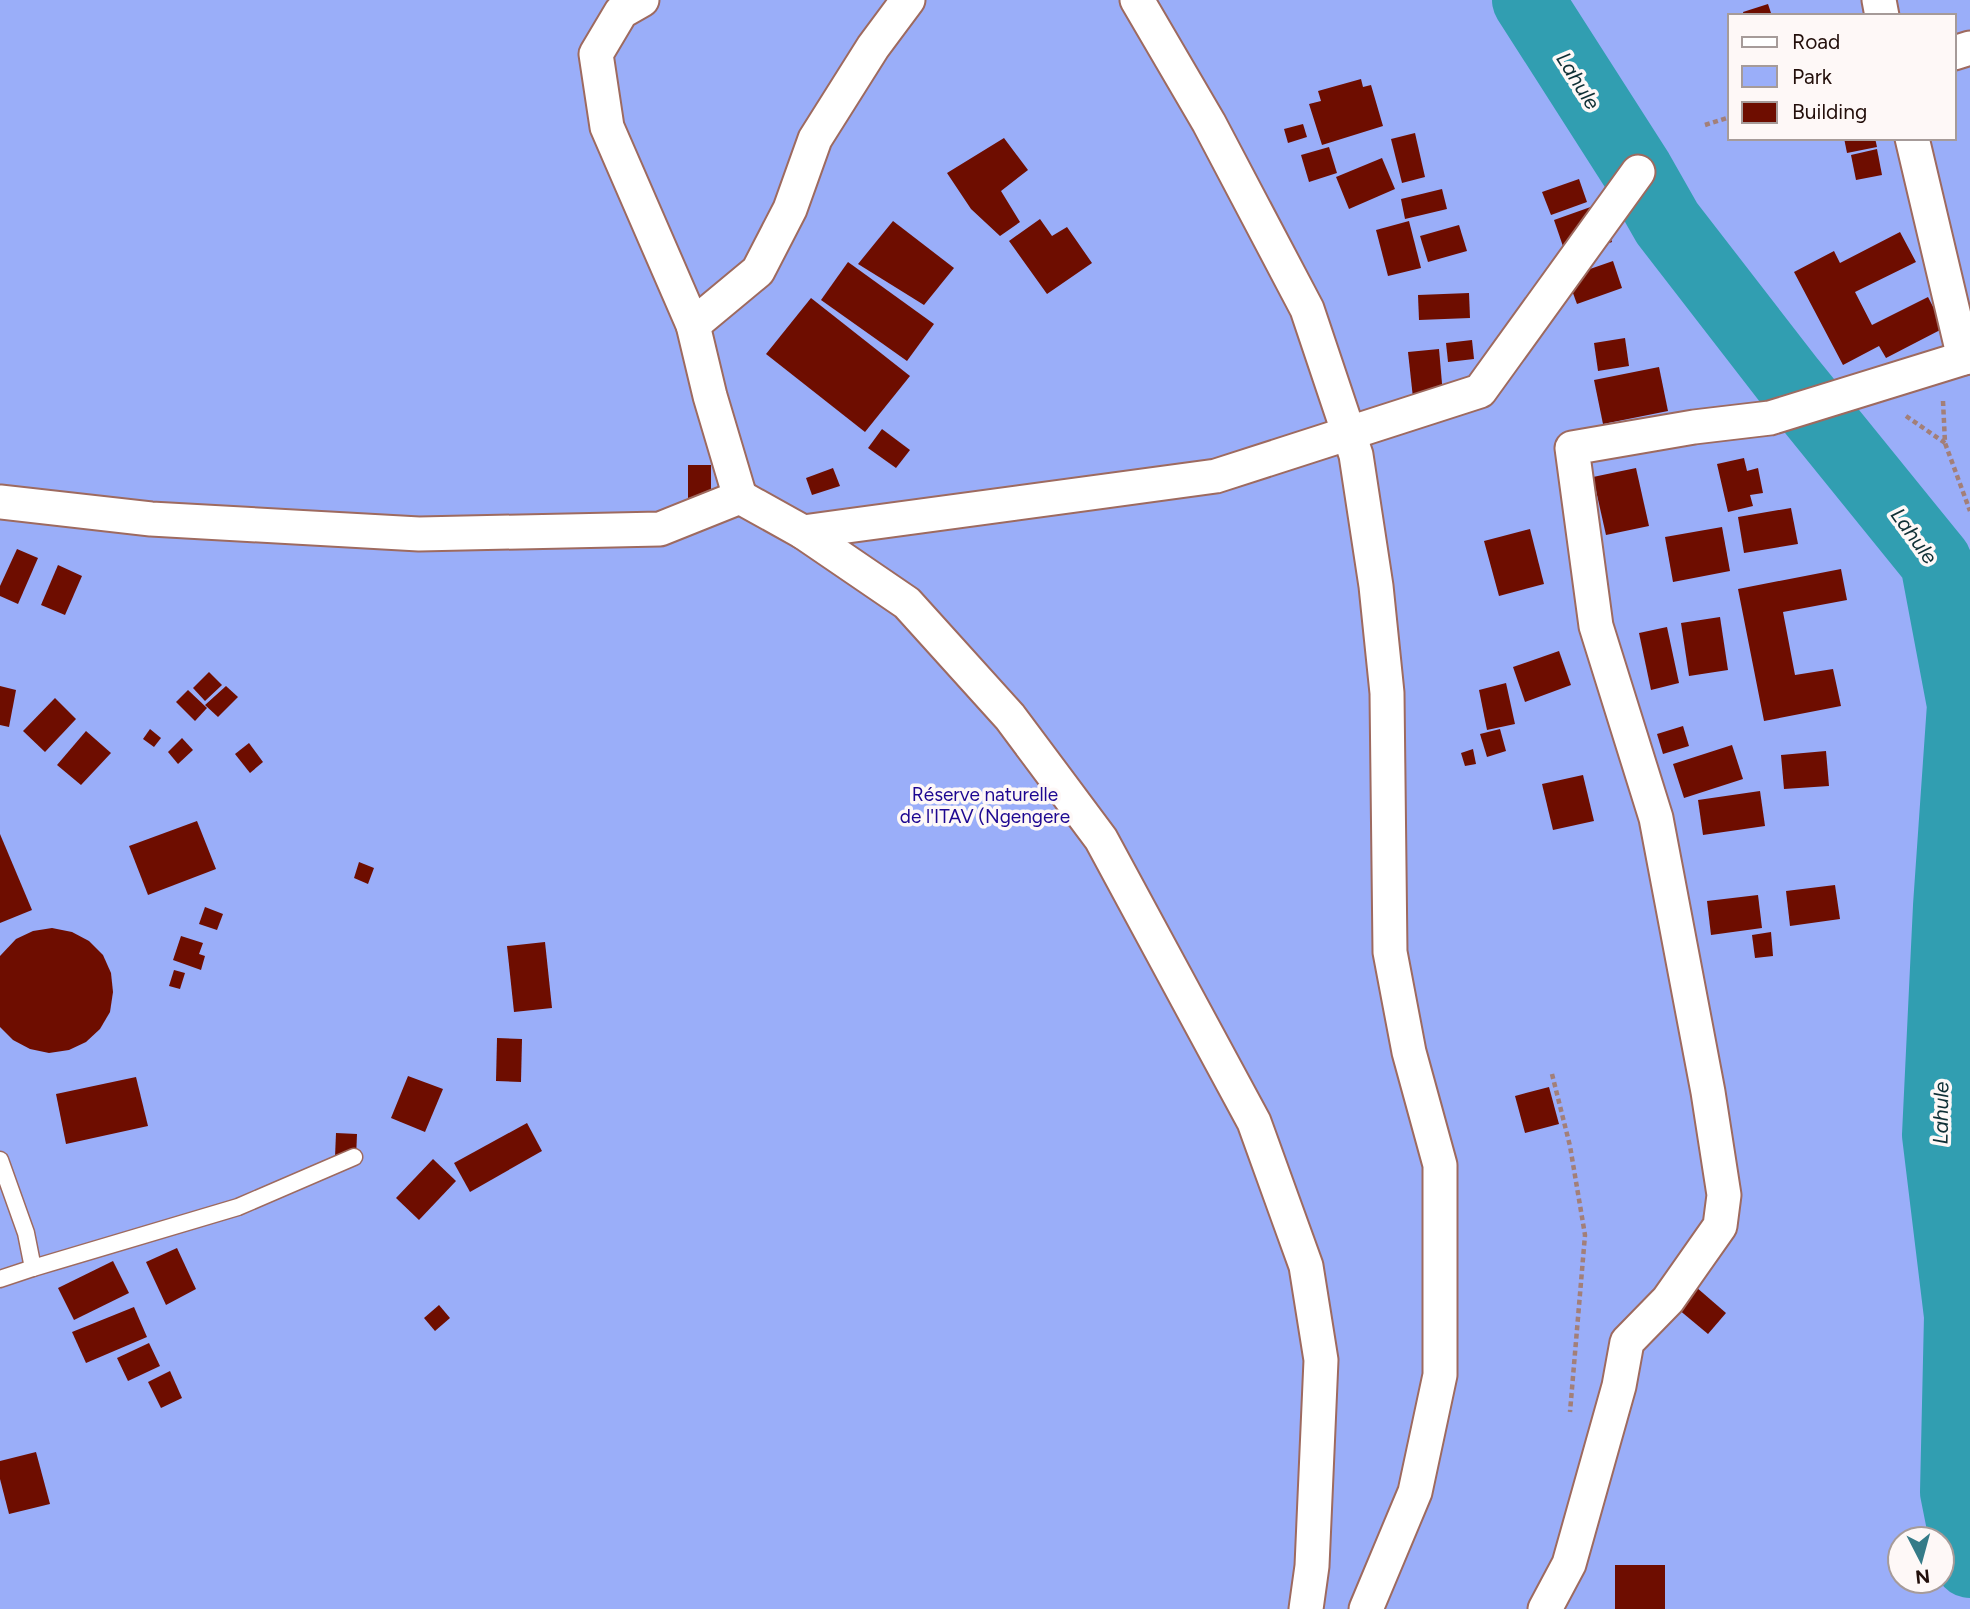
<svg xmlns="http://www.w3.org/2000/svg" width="1970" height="1609" font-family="Figtree,sans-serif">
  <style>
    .green { fill: #9aaef9; fill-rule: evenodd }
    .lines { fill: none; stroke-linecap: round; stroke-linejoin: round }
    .river { stroke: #319eb1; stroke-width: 72 }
    .building { fill: #6e0d00 }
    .service-casing { stroke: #9e6a5f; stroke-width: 19 }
    .minor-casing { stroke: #9e6a5f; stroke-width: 37 }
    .path { stroke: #a37f78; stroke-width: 4.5; stroke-dasharray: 5 3.5; stroke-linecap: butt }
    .service { stroke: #fff; stroke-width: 16 }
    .minor { stroke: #fff; stroke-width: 33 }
    .labels { text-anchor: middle; stroke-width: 7; stroke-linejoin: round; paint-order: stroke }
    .park-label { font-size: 19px; fill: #1d0791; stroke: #fef8f7 }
    .water-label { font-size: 21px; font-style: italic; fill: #0e2f35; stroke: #fef8f7 }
  </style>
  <rect width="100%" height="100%" fill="#fbccc2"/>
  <path class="green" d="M0,0H1970V1609H0ZM1730,16H1954V138H1730ZM1900,1539H1942V1581H1900Z"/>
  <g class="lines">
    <path class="river" d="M1528,0L1638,172L1667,223L1790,382L1936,562L1963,705L1949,906L1938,1135L1960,1316L1956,1492L1970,1562"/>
  </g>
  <g class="building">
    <path d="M1768,4L1772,16H1744L1743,12Z"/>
    <path d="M1361,79L1363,87L1371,85L1383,126L1322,145L1309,104L1321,101L1318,91Z"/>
    <path d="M1303,124L1307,137L1288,143L1284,129Z"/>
    <path d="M1415,133L1425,177L1402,183L1391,139Z"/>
    <path d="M1004,138L1028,170L1001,191L1020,222L1000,236L971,209L947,173Z"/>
    <path d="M1844,138H1875L1877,147L1847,153Z"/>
    <path d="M1329,147L1337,173L1309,182L1301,155Z"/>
    <path d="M1877,149L1882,175L1856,180L1851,155Z"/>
    <path d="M1382,158L1395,189L1349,209L1336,177Z"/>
    <path d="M1579,179L1587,202L1551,215L1542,192Z"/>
    <path d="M1442,189L1447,209L1405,219L1401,199Z"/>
    <path d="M1599,204L1612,242L1567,258L1554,220Z"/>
    <path d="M1040,219L1052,236L1067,227L1092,263L1047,294L1009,241Z"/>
    <path d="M893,221L954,268L924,305L858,264Z"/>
    <path d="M1409,221L1421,268L1388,276L1376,230Z"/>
    <path d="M1459,225L1467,251L1428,262L1420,236Z"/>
    <path d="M1900,232L1916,262L1855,292L1872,325L1928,297L1944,328L1886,358L1879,346L1843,365L1794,272L1834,251L1840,263Z"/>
    <path d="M1613,261L1622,288L1577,304L1567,277Z"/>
    <path d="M848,262L934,324L907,361L821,300Z"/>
    <path d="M1469,293L1470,318L1419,320L1418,295Z"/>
    <path d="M811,298L910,376L865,432L766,354Z"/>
    <path d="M1625,338L1629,366L1598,371L1594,343Z"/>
    <path d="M1472,340L1474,359L1448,362L1446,343Z"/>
    <path d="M1439,349L1443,395L1413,398L1408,352Z"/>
    <path d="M1659,367L1668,411L1603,424L1594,380Z"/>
    <path d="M882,429L910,450L896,468L868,448Z"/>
    <path d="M1744,458L1747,471L1758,468L1763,493L1750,495L1753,506L1728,512L1717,464Z"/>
    <rect x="688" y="465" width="23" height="33"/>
    <path d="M833,468L840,486L812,495L806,478Z"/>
    <path d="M1636,468L1649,526L1606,535L1593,477Z"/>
    <path d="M1791,508L1798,544L1744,553L1738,517Z"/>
    <path d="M1722,527L1730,571L1673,582L1665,537Z"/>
    <path d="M1530,529L1544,584L1499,596L1484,541Z"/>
    <path d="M17,549L38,558L18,604L0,596V586Z"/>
    <path d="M58,565L82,576L65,615L41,605Z"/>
    <path d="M1841,569L1847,600L1783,612L1795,675L1833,669L1841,706L1764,721L1738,589Z"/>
    <path d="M1720,617L1728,670L1689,676L1681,623Z"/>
    <path d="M1667,627L1679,683L1651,690L1639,633Z"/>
    <path d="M1559,651L1571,685L1525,702L1513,667Z"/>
    <path d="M209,672L222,685L205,701L193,688Z"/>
    <path d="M1506,683L1515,724L1487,730L1479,690Z"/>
    <path d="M0,686L16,690L9,727L0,725Z"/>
    <path d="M226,686L238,697L218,717L205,705Z"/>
    <path d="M188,690L207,708L195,721L176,702Z"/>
    <path d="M55,698L76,719L45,752L23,731Z"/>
    <path d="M1683,726L1689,746L1663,754L1657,734Z"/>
    <path d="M150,729L161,738L154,747L143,739Z"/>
    <path d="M1500,729L1506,751L1487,757L1480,734Z"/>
    <path d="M86,731L111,753L81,785L57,765Z"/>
    <path d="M182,738L193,750L178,764L168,752Z"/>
    <path d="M249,743L263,762L250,773L235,754Z"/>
    <path d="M1732,745L1743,779L1684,798L1673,764Z"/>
    <path d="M1473,749L1476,764L1465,766L1461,753Z"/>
    <path d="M1826,751L1829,786L1784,789L1781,755Z"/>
    <path d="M1583,775L1594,821L1553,830L1542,784Z"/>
    <path d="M1760,791L1765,826L1703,835L1698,800Z"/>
    <path d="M197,821L216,869L148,895L129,846Z"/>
    <path d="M0,834L32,910L0,923Z"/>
    <path d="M359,862L374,868L368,884L354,878Z"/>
    <path d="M1835,885L1840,919L1790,926L1786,891Z"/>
    <path d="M1758,895L1762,928L1711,935L1707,901Z"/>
    <path d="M205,907L223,914L217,930L199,924Z"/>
    <path d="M52,928L72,932L89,941L103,955L111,973L113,992L110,1012L100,1029L86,1042L69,1050L49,1053L30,1049L13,1040L0,1027V956L16,939L33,931Z"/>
    <path d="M1771,932L1773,956L1755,958L1752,935Z"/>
    <path d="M181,936L203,943L199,954L205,956L201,970L173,960Z"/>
    <path d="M545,942L552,1008L514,1012L507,946Z"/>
    <path d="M174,970L185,973L180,989L169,986Z"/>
    <path d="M497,1038L522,1039L521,1082L496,1081Z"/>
    <path d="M408,1076L443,1089L425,1132L391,1118Z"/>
    <path d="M136,1077L148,1126L66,1144L56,1094Z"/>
    <path d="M1549,1087L1559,1124L1525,1133L1515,1096Z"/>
    <path d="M527,1123L542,1151L470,1192L454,1163Z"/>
    <path d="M336,1133L357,1134L356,1158L335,1157Z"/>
    <path d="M433,1159L456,1181L419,1220L396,1198Z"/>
    <path d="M177,1248L196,1289L166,1305L146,1262Z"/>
    <path d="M113,1261L129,1293L74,1320L58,1288Z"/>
    <path d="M1696,1287L1726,1313L1708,1334L1678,1309Z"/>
    <path d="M439,1305L450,1318L435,1331L424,1318Z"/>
    <path d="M134,1307L147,1337L86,1363L72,1332Z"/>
    <path d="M149,1343L160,1366L128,1381L117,1358Z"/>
    <path d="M170,1371L182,1398L161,1408L148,1382Z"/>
    <path d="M36,1452L50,1504L9,1514L0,1479V1461Z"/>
    <rect x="1615" y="1565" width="50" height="44"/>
  </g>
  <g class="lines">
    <g class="service-casing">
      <g id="service">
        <path d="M0,1160L26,1233L33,1268L0,1279"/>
        <path d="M33,1268L238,1207L354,1157"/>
      </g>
    </g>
    <g class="minor-casing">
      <g id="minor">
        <path d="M642,0L621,12L596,54L607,127L693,325L710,396L740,497"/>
        <path d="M1137,0L1209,123L1307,309L1356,455L1376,586L1387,693L1390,952L1409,1052L1440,1165V1375L1415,1492L1366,1609"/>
        <path d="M1879,0L1882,16"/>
        <path d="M1954,53L1970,48"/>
        <path d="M1912,138L1964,358L1970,356"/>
        <path d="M693,325L758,271L790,209L815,139L873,47L908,0"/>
        <path d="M0,502L151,519L419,534L660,529L740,497L803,532L907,603L1010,717L1101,839L1254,1122L1306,1266L1321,1360L1312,1566L1306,1609"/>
        <path d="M803,532L1216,476L1480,391L1638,172"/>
        <path d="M1545,1609L1569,1564L1619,1386L1627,1342L1668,1300L1720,1226L1724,1195L1708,1092L1656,818L1596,626L1572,448L1694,427L1770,418L1964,358"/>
      </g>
    </g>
    <g class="path">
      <path d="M1705,125L1730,117"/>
      <path d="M1943,401L1945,443L1970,511"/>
      <path d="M1906,416L1945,443"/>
      <path d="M1552,1074L1570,1146L1585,1235L1570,1412"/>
    </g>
    <use href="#service" class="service"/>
    <use href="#minor" class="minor"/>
  </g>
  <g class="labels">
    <g class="park-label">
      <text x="985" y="801">Réserve naturelle<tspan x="985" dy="22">de l'ITAV (Ngengere</tspan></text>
    </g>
    <g class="water-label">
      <text transform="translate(1578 81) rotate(58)" y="7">Lahule</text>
      <text transform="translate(1914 536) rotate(54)" y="7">Lahule</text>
      <text transform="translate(1941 1113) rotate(-89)" y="7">Lahule</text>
    </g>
  </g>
  <rect x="1728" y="14" width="228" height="126" fill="#fef8f7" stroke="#a69b99" stroke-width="2"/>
  <rect x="1742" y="37" width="35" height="10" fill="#ffffff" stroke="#a69b99" stroke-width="2"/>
  <text x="1792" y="49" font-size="21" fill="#230f0b">Road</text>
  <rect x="1742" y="66" width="35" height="21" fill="#9aaef9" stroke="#a69b99" stroke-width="2"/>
  <text x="1792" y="84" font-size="21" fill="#230f0b">Park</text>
  <rect x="1742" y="102" width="35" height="21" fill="#6e0d00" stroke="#a69b99" stroke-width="2"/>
  <text x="1792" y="119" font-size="21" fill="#230f0b">Building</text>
  <g transform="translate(1921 1560) rotate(174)"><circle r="33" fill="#fef8f7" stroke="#a69b99" stroke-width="2"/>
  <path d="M0-5L12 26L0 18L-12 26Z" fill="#357b88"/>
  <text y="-10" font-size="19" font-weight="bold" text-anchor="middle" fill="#230f0b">N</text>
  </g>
</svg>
